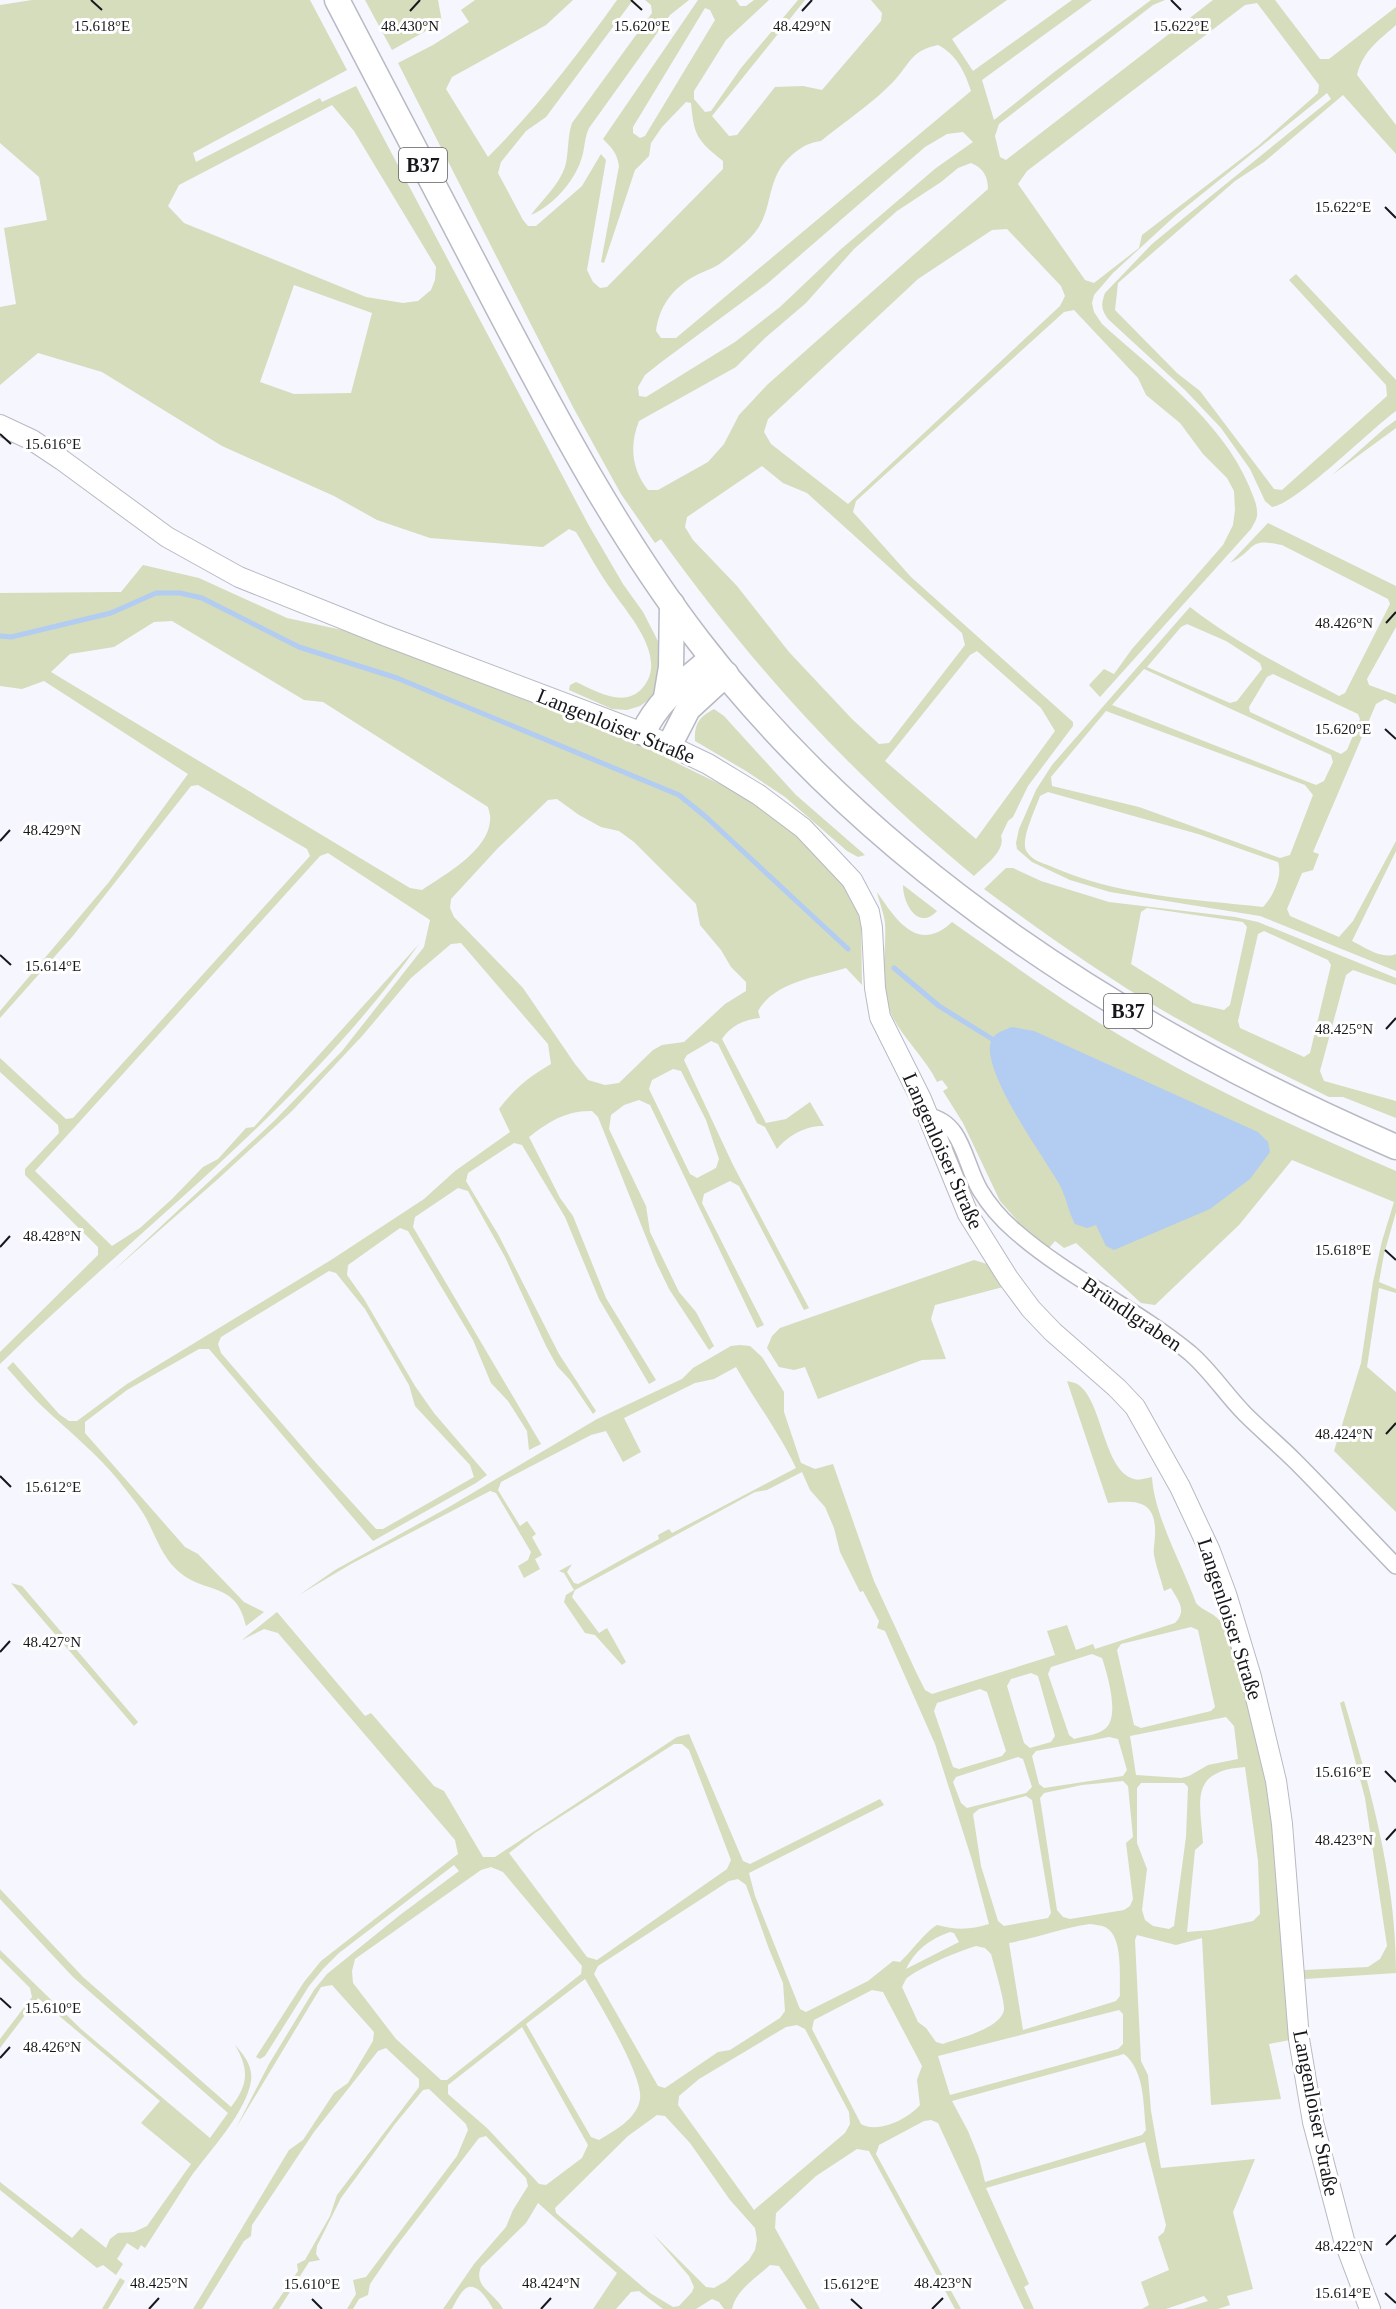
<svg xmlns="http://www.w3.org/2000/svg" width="1396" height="2309" font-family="'Times New Roman',serif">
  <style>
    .green { fill: #d5ddbc; fill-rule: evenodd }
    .water { fill: #b2ccf2 }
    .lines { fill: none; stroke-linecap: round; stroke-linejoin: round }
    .stream { stroke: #b2ccf2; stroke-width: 5 }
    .minor-casing { stroke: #b8bac3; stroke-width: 18 }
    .tertiary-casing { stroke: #b8bac3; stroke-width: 22 }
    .primary-casing { stroke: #b8bac3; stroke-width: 27 }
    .minor { stroke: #fff; stroke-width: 15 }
    .tertiary { stroke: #fff; stroke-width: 20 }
    .primary { stroke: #fff; stroke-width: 24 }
    .ticks { fill: none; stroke: #17181b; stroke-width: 2 }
    .labels { text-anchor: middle; stroke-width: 6; stroke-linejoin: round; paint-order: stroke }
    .shield { fill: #fff; stroke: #5d5d5f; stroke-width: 1.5 }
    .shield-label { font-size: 20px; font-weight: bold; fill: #17181b }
    .street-label { font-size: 21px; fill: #17181b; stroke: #fff }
    .ticks-label { font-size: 15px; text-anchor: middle; fill: #17181b; stroke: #fff; stroke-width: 6; stroke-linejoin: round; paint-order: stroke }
  </style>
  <rect width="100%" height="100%" fill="#f5f6fe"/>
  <g class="green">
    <path d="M32,0H310L347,70L193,153L196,162L320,98L322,102L356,86L588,524L623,584L643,612L660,645L659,686L650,699L640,706L627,710L612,709L569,690L570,685L576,682C596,691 626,710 644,686C667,657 629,615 613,592C599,573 588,552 576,532L569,529L543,547L430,538L377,520L334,496L222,446L102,372L38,353L0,385V307L16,304L4,228L47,220L39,177L0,143V5ZM332,105L354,131L436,267L435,280L431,290L418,301L403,303L366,297L184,223L168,206L179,185ZM294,285L372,313L351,393L294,394L260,382Z"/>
    <path d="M365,0H438L442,22L392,50Z"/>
    <path d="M475,0H573L546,25L452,77L446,89L488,157C536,109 577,56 617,0H633L546,117L526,131L501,162L498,173L523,220L528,226H536L582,186L601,154L606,160L587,270L593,282L600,288L607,287L723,169V161C697,140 694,136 691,103L686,102L662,127L651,143L649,156L635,170L604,263L601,262L619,166C617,153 612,148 603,139L698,0H736L740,6H746L754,0H769L726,40L694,91V99L705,112L711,111L741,68L798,0H805L712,116L729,136L737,135L775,87L803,86L822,90L881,21L882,13L871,0H1007L952,39L973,71L1072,0H1092L982,80L994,120L1053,73L1151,0H1165L1153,5L999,124L995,136L1000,157L1006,160L1213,0H1275L1320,59H1329L1396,7V25C1378,41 1363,51 1357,75L1396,125V154L1343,95L1264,162L1235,181L1118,283L1115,310L1177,373L1200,391L1274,489L1282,490L1387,396L1386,385L1289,280L1296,274L1396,380V411C1372,428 1295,505 1272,507L1265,501L1250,469L1221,428L1185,390L1108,319C1101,309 1101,304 1105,293L1152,244L1180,221L1331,99L1327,93L1176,215L1113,273L1094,295L1092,303L1094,312L1102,324C1153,370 1222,421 1249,486C1252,494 1257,503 1257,512C1258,518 1254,523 1251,529L1100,697L1089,685L1104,669L1114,674L1132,649L1223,545L1233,525L1235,510L1234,491L1227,478L1203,454L1180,423L1146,395L1138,378L1074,310L1064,312L856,501L853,512L911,577L1073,722V726L1028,786L1013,817L1008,821L1001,836C1006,851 984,866 974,876C851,774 754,668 661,539L655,543L621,494L574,409L398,63L433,45L469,22L461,10ZM1257,3L1319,85L1318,93L1258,146L1142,235L1139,248L1094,283L1085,280L1018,184L1027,171L1245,5ZM705,8L710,10L715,20L645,136L640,138L633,133V127ZM938,45C956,54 965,72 971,91L676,338H661L656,331C659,307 672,289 693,277C701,272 710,270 718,265C729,257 741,247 750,238C777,211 762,180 793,154C803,146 808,143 821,141C843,123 874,102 893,82C910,64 910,51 938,45ZM963,132L973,142L936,168L840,250L780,307L735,342L646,397L639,396L638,387L645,375L660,363L768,283L925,147L947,134ZM971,163C983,168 988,176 988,189L767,385L739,415L724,444L708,462L658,490H648C632,470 629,446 639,421L736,367L765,338L806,303L854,249L897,211L941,182L958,168ZM1007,229L1061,286L1065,296L1060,306L848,504L771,444L764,432L768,419L918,279L992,230ZM762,466L783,483L807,493L962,633L965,645L889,743L879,744L852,719L789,652L737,586L693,540L685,527L687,517ZM977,651L1041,708L1055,731L976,839L885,761L970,655Z"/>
    <path d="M645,0H689L670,15L589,128C584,139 585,149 581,160C574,182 552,206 531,215C542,200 559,185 565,167C569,153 567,138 572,123L652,13L651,5Z"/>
    <path d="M1396,420V428L1332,475L1385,428Z"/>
    <path d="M1268,523L1396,586V627L1367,679L1369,685L1396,695V704L1385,699L1376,704L1313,852L1319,854L1313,870L1302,873L1287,909L1290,916L1339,937L1353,921L1396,841V851L1352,941C1364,947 1382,960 1396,954V971L1260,916L1110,892L1070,880L1032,862L1017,849L1016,843L1019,829L1036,790L1052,765L1190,607C1236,643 1288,669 1339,696L1345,693L1390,604L1388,599L1282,545C1246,537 1257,550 1230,563ZM1187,624L1226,641L1260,663L1262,669L1237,701L1230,703L1147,667L1181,627ZM1144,669L1331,755L1333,762L1324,781L1316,785L1112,705ZM1273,674L1358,714L1360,719L1347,750L1341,754L1250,712L1249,707L1267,677ZM1106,711L1305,785L1313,795L1290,855L1280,858L1139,807L1052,786L1051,777ZM1048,792L1198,834L1278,862C1283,876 1273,897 1263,907C1191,899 1117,896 1050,866C1042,863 1032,860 1027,852C1019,842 1036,808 1040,796Z"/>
    <path d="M143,565L199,578L287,618L342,630L446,668L638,744L734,791L771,813L840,876L855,903L861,924L862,985L846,968C817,977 774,982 758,1011L760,1018C745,1019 730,1026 722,1039L766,1123L786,1119L810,1102L824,1126C807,1125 787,1136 777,1149L765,1127L757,1123L718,1044L711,1041L687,1055L684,1060L733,1165L809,1308L804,1310L739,1186L730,1181L704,1194L702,1203L764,1325L757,1328L650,1105L639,1100L624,1105L611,1115L609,1129L646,1206L650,1232L679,1292L696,1312L714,1346L709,1350L669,1289L656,1262L598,1117L592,1111C567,1110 548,1122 529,1137L560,1198L573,1216L606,1298L656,1380L649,1384L599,1299L565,1217L522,1145L514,1143L468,1173L466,1181L499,1236L559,1354L596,1411L593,1414L570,1380L557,1366L546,1346L505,1257L468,1191L458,1188L415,1217L413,1227L541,1444L529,1450L527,1431L508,1401L491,1383L473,1340L408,1231L400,1228L348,1265L347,1275L364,1299L415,1386L434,1413L487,1475L476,1483L373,1541L209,1349H199L127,1390L85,1422V1433L185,1547L198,1554L244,1602L264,1612L246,1626C236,1579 203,1596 176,1569C162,1556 155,1535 146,1518C139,1505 128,1493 119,1481C97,1454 70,1432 44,1408C31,1396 19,1381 7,1368L13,1362L59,1414L69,1421H77L127,1384L331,1260L424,1199L455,1171L510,1132L499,1109C514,1089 530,1076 551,1064L548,1044L461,943L451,944L411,978L363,1035L292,1111L218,1179L112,1272L274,1121L342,1051L424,947L430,920L328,853L320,856L35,1171L112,1246L140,1228L172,1199L203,1167L218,1159L246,1128L254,1127L419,944C303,1108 141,1226 0,1364V1352L98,1255V1247L25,1175V1169L59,1133L58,1125L0,1072V1058L66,1119L73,1118L310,856L307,849L198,785L191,786L72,937L0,1018V1011L109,882L188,774L44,681L22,689L0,686V593L121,592ZM172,621L304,700L323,702L488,807C489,811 491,817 490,821C488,851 444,875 422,890L410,888L51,672L70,654L114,647L154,622ZM557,799L579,815L601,827L619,831L634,842L696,904L700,925L721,950L731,967L746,982V991L725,1004L684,1042L662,1045L653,1050L619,1083L605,1085L588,1080L575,1064L523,988L454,917L450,908L451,899L498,848L548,800ZM673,1069L681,1071L706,1120L719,1159L716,1168L697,1178L690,1174L649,1089L652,1080ZM329,1271L336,1273L365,1309L409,1385L415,1406L470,1465L474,1477L383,1529H376L316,1463L221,1353L218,1344L221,1337Z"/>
    <path d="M714,709L724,716L796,795L865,855L858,857L847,851L785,797L746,771L695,741C694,724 699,717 714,709Z"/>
    <path d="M1006,868H1013L1041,881L1109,902L1235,917L1258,922L1396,978V985L1353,970L1346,975L1320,1071L1324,1081L1396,1101V1118L1343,1097H1329C1273,1070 1217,1042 1162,1010C1101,974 1042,932 984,889ZM1147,908L1243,922L1247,927L1230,1005L1224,1010L1193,1003L1131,964L1141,912ZM1264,931L1328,960L1331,965L1310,1053L1304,1057L1240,1028L1238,1021L1258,934Z"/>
    <path d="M903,885L937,911C918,931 903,904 903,885Z"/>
    <path d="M877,892C896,920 918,954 952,922C1013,965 1073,1009 1138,1046C1221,1094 1308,1133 1396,1171V1212L1384,1254L1379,1282L1396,1289V1293L1379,1288L1367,1367L1396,1392V1512L1334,1451L1361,1363L1373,1282L1382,1241L1394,1202L1292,1160L1239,1225L1155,1305L1141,1303L1076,1243L1064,1248L1055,1241L1049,1248L1021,1225L1000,1201L963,1123L943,1091L948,1088L942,1080L937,1082C924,1055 898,1035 888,1006C879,981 887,949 885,923C884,913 879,902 877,892Z"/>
    <path d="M974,1260L987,1264L1003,1287L935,1305L931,1319L946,1359L922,1360L818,1399L805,1367L794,1370L779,1367L767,1348L772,1336L780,1328Z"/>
    <path d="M740,1345L750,1346L762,1357L784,1392V1412L801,1463L815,1469L833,1464L874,1581L916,1672L925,1690L932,1694L1055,1655L1047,1631L1067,1625L1076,1650L1093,1644L1095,1649L1175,1623C1187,1610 1179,1602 1171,1588L1164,1591C1161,1579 1156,1567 1154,1555C1153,1548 1155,1542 1155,1536C1157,1500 1137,1500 1108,1503L1067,1381C1071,1382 1077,1383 1080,1386C1103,1405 1104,1471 1134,1479C1139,1481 1147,1478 1152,1477C1154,1516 1183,1566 1196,1603C1203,1611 1212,1612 1219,1620L1224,1619L1257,1730L1271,1788L1290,2040L1269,2044L1281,2099L1211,2105L1202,1938L1176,1945L1137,1935L1135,1940L1141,2061L1148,2075L1151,2111L1161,2168L1255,2159L1233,2212L1253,2289L1227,2296L1230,2305L1218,2309H1183L1208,2301L1204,2296L1166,2309H1142L1149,2305L1141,2282L1169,2270L1158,2237L1164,2232L1166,2225L1145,2142L986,2188L1029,2284L1024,2287L1034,2309H1024L938,2123L931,2120L924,2121L879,2145L876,2154L961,2309H955L869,2151L857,2149L816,2176L776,2213L775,2228L820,2309H807L779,2266L770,2265C756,2278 736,2290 732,2309H724L719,2302L712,2299L696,2309H663L639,2291L631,2292L616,2309H593L617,2273L538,2203L526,2223L481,2267C473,2287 493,2291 503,2309H493C489,2301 476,2280 465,2289C460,2293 455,2303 452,2309H443L474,2264L506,2227L513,2210L528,2186L526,2178L486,2136L479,2138L394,2249L370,2284L368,2295L359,2299L353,2309H347L356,2294L353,2280L366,2277L457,2156L468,2130L466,2124L429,2089L423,2090L395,2124L341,2198L317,2246L316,2254L320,2260L309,2262L279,2309H272L298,2271L297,2264L305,2260L330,2216L337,2195L419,2087V2079L386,2048L378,2051L314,2132L252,2225L251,2236L244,2241L202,2309H193L289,2150L303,2140L334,2093L348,2083L373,2041L374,2032L332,1985L321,1987L236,2128L269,2064L314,1990L327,1974L400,1915L459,1871L454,1865L339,1953L323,1969L309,1986L265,2056L260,2059L256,2057L304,1982L321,1961L458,1854L455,1840L278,1633L264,1629L242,1640L277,1612L365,1716L371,1713L434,1786L444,1791L483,1857H495L677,1737L689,1734L743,1861L750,1864L880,1799L884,1805L749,1873L755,1896L800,2009L806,2012L868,1981L893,1961L900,1962C910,1953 927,1930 937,1925C956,1930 970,1930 989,1924L972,1860L935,1744L885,1631L877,1628L879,1621L863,1591L860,1592L840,1552L834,1528L825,1507L810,1490L802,1472L767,1490L755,1492L575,1590L572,1597L599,1633L607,1628L626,1662L622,1665L595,1635L585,1633L564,1602L566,1595L574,1590L564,1573L559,1571L572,1564L567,1572L574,1583L578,1584L659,1539L658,1535L669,1529L672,1533L796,1468C779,1432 755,1401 736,1367L714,1379L695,1383L624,1418L641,1452L623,1462L606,1431L591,1435L501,1482L498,1490L520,1526L527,1521L536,1534L532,1537L542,1555L535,1559L540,1569L524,1578L518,1566L528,1560L531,1552L496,1493L490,1491L351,1564L299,1595L335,1570L449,1507L597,1419L682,1379L693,1368L731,1346ZM1191,1627L1198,1630L1215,1707L1211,1711L1141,1728L1134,1725L1117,1650L1121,1644ZM1092,1654L1102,1658C1107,1673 1120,1715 1106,1728C1099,1735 1084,1736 1074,1739L1069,1735L1048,1674L1051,1667ZM1031,1673L1038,1676L1055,1736L1051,1742L1030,1748L1024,1743L1007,1686L1011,1679ZM980,1689L987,1692L1006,1751L1002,1756L959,1769L953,1767L934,1711L937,1703ZM1226,1717L1234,1726L1238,1759L1208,1765L1189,1776L1181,1778L1136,1775L1130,1736ZM1109,1737L1118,1739L1127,1770L1123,1776L1044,1788L1039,1784L1032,1756L1036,1751ZM674,1744H682L689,1750L731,1860L727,1869L597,1960L587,1957L509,1853L535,1833ZM1018,1757L1023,1759L1032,1787L1026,1793L967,1808L961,1803L953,1782L956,1777ZM1245,1767L1258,1861L1260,1914L1253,1921L1211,1930L1187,1932L1195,1850L1203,1843C1200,1800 1189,1771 1245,1767ZM1123,1781L1128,1786L1133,1837L1126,1843L1133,1899L1130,1906L1124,1910L1070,1919L1063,1917L1057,1910L1040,1798L1044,1793L1082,1785ZM1141,1783H1184L1188,1787L1186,1837L1174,1926L1169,1929L1153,1926L1145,1920L1142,1910L1147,1869L1137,1843V1788ZM1026,1796L1032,1800L1051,1913L1048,1918L1004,1926L998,1921L981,1866L973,1814L979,1809ZM491,1867L503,1872L582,1966L581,1974L447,2080H441L396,2039L353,1983L352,1971L355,1959L481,1870ZM738,1879L746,1885L769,1949L783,1983L785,2011L780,2018L730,2050L718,2052L665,2088L658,2086L594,1974L598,1966L729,1881ZM1090,1924C1095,1925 1101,1925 1105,1927C1124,1936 1119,1978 1120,1996L1116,2001L1023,2030L1009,1943C1036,1938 1062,1928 1090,1924ZM950,1932L954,1933L959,1942L906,1969C915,1950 930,1939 950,1932ZM976,1946L985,1948L991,1954C994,1965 1005,2001 1004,2010C1000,2029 959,2038 943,2044L936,2042L926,2028L918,2022L902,1987C902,1987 906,1979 906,1979C916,1969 961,1950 976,1946ZM585,1979C598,2001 644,2077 640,2099C637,2119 614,2131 599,2140L591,2137L526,2024ZM872,1990L883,1992L922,2066L917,2080L920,2105C908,2119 878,2134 861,2124L812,2029L814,2020ZM1119,2010L1123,2014V2044L1118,2049L950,2095L938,2056ZM797,2025L805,2029L849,2112L850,2124L845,2133L754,2210L678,2105L679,2096L699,2079L786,2027ZM522,2027L588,2145L582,2158L546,2185L539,2184L488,2129L448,2094V2085ZM1124,2054C1145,2071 1143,2104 1146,2130L1142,2135L985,2182L979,2158L968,2131L952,2101ZM657,2115L665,2116L690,2143L730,2200L755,2228L757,2240L755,2250L749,2260L726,2281L714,2288L706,2287L653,2234L689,2276L694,2287L692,2292L679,2306L673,2307L650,2293L556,2213L555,2208L628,2136Z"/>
    <path d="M11,1583L22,1586L138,1722L134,1726Z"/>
    <path d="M1344,1701C1371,1790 1396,1879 1396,1973L1305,1979L1304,1970L1368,1967L1380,1959L1387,1946L1365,1798L1340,1703Z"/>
    <path d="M0,1889L83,1977L231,2107C249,2084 249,2069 235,2045C244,2055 253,2066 251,2081C246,2113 209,2151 190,2178C175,2201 160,2225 145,2248L141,2245L138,2250L127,2243L117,2259L123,2264L116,2275L103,2265L97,2268L0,2190V2182L72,2238L81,2228L106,2248L110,2239L118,2233L134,2232L147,2226L191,2164L141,2123L160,2101L38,1998L0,2048V2039L32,1997L30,1988L0,1958V1950L81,2029L210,2138L228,2113L73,1977L0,1899Z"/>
    <path d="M120,2278L125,2281L108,2309H102Z"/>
  </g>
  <path class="water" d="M1012,1027L1034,1031L1258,1132L1268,1142L1270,1152L1250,1179L1210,1209L1114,1250L1106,1246L1096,1225L1087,1228L1075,1224C1068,1211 1066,1195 1058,1182C1044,1157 977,1066 992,1039C996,1032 1005,1030 1012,1027Z"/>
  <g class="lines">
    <g class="stream">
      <path d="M0,636L11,637L111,613L156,593H180L202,598L299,647L397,678L679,795L706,817L848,949"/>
      <path d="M894,968L939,1006L992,1039"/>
    </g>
    <g class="minor-casing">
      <path id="minor" d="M928,1116C963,1122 964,1163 980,1190C989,1205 1001,1219 1015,1231C1069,1278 1135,1308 1190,1353C1211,1371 1226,1395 1245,1414C1261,1430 1279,1445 1295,1461C1329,1495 1362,1531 1396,1566"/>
    </g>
    <g class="tertiary-casing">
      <path id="tertiary" d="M0,425L32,440L62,460L167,537L239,577L381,634L643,733L708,764L759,795L803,828L852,880L869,912L872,928L875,988L880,1017L921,1099L968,1214L1008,1278L1031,1309L1053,1332L1117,1388L1135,1407L1180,1487L1210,1551L1226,1594L1251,1677L1276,1781L1282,1824L1299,2039L1313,2122L1344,2240L1370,2309"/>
    </g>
    <g class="primary-casing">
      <g id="primary">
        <path d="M337,0C391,103 444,205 498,308C558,422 619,537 698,640C874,870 1132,1033 1396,1147"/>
        <path d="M666,697L671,667L672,604"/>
        <path d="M643,733C658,700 686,680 712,658"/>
        <path d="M670,744L688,709L726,674"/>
      </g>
    </g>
    <use href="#minor" class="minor"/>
    <use href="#tertiary" class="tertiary"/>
    <use href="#primary" class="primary"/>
  </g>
  <path class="ticks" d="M91,0L102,10M631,0L642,10M1171,0L1181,10M410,11L420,0M802,11L812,0M1385,207L1396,218M0,434L11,444M1386,623L1396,612M1385,729L1396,739M0,841L10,830M0,955L11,965M1386,1029L1396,1018M0,1247L10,1236M1385,1250L1396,1260M1386,1434L1396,1423M0,1476L11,1487M0,1652L10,1641M1385,1771L1396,1782M1386,1840L1396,1829M0,1998L11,2008M0,2058L10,2047M1386,2245L1396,2235M1385,2293L1396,2303M312,2299L322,2309M851,2299L862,2309M149,2309L159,2298M541,2309L551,2298M932,2309L943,2298"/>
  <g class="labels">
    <g class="shield">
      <rect x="399" y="148" width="48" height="34" rx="4.5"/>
      <rect x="1104" y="994" width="48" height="34" rx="4.5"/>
    </g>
    <g class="shield-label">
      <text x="423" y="172">B37</text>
      <text x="1128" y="1018">B37</text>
    </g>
    <g class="street-label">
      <text transform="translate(616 726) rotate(22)" y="7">Langenloiser Straße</text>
      <text transform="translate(943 1151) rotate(66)" y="7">Langenloiser Straße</text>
      <text transform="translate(1132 1314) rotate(34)" y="7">Bründlgraben</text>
      <text transform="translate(1230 1619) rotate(72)" y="7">Langenloiser Straße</text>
      <text transform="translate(1316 2113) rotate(79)" y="7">Langenloiser Straße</text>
    </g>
  </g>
  <g class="ticks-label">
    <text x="102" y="31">15.618°E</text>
    <text x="642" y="31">15.620°E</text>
    <text x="1181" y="31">15.622°E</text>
    <text x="410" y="31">48.430°N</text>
    <text x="802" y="31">48.429°N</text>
    <text x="1343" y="212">15.622°E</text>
    <text x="53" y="449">15.616°E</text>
    <text x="1344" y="628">48.426°N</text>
    <text x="1343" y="734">15.620°E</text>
    <text x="52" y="835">48.429°N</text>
    <text x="53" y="971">15.614°E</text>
    <text x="1344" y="1034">48.425°N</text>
    <text x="52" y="1241">48.428°N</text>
    <text x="1343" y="1255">15.618°E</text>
    <text x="1344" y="1439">48.424°N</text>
    <text x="53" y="1492">15.612°E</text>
    <text x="52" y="1647">48.427°N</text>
    <text x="1343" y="1777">15.616°E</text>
    <text x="1344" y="1845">48.423°N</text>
    <text x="53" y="2013">15.610°E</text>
    <text x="52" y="2052">48.426°N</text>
    <text x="1344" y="2251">48.422°N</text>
    <text x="159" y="2288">48.425°N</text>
    <text x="551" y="2288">48.424°N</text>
    <text x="943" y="2288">48.423°N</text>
    <text x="312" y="2289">15.610°E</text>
    <text x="851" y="2289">15.612°E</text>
    <text x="1343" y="2298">15.614°E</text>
  </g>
</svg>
